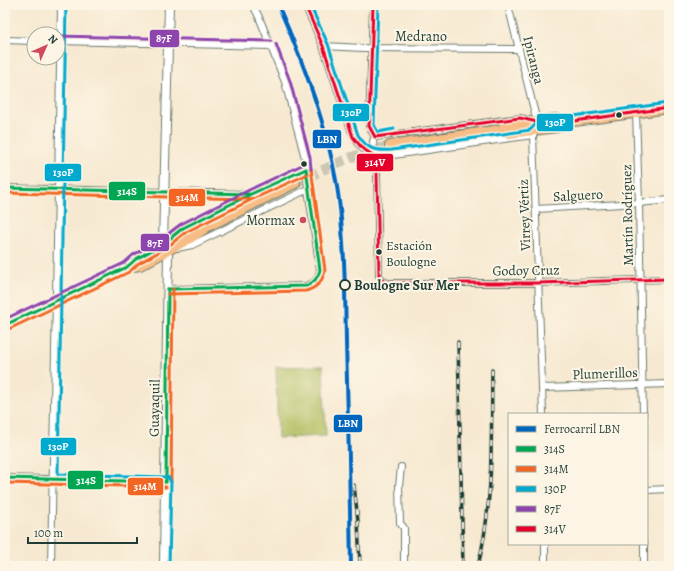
<svg xmlns="http://www.w3.org/2000/svg" width="674" height="571" font-family="Alegreya,serif">
  <style>
    .garden { fill: #b1bd5f; stroke: #687d4a }
    .lines { fill: none; stroke-linecap: round; stroke-linejoin: round }
    .primary-tunnel { stroke: #ccc7b2; stroke-width: 10; stroke-dasharray: 10 5; stroke-linecap: butt }
    .minor-casing { stroke: #6b796b; stroke-width: 8 }
    .tertiary-casing { stroke: #6b796b; stroke-width: 10 }
    .primary-casing { stroke: #6b796b; stroke-width: 12 }
    .minor { stroke: #fff; stroke-width: 6 }
    .tertiary { stroke: #fff; stroke-width: 8 }
    .primary { stroke: #f6be86; stroke-width: 10 }
    .rail-casing { stroke: #1f3d34; stroke-width: 3.5 }
    .rail { stroke: #fcf5e5; stroke-width: 2; stroke-dasharray: 6; stroke-linecap: butt }
    .bus-1-casing { stroke: #fcf5e5; stroke-width: 6 }
    .bus-2-casing { stroke: #fcf5e5; stroke-width: 6 }
    .bus-3-casing { stroke: #fcf5e5; stroke-width: 6 }
    .bus-4-casing { stroke: #fcf5e5; stroke-width: 6 }
    .bus-5-casing { stroke: #fcf5e5; stroke-width: 6 }
    .bus-1 { stroke: #00a651; stroke-width: 3 }
    .bus-2 { stroke: #f26522; stroke-width: 3 }
    .bus-3 { stroke: #00a9ce; stroke-width: 3 }
    .bus-4 { stroke: #8e44ad; stroke-width: 3 }
    .bus-5 { stroke: #e4002b; stroke-width: 3 }
    .rail-1-casing { stroke: #fcf5e5; stroke-width: 7 }
    .rail-1 { stroke: #0065bd; stroke-width: 4 }
    .bus-dot { fill: #1f3d34; stroke: #fcf5e5; stroke-width: 1.5 }
    .poi-dot { fill: #d1495b; stroke: #fcf5e5; stroke-width: 1.5 }
    .stop-dot { fill: #fcf5e5; stroke: #1f3d34; stroke-width: 2 }
    .labels { text-anchor: middle; stroke-width: 4; stroke-linejoin: round; paint-order: stroke }
    .bus-label { font-size: 13px; fill: #1f3d34; stroke: #fcf5e5; text-anchor: start }
    .street-label { font-size: 14px; fill: #1f3d34; stroke: #fcf5e5 }
    .poi-label { font-size: 14px; fill: #1f3d34; stroke: #fcf5e5; text-anchor: end }
    .stop-label { font-size: 14px; font-weight: bold; fill: #1f3d34; stroke: #fcf5e5; text-anchor: start }
    .line-badge { stroke: #fcf5e5; stroke-width: 1.5 }
    .badge-label { font-size: 11px; text-anchor: middle; font-weight: bold; fill: #fff }
  </style>
  <rect width="100%" height="100%" fill="#fcf5e5"/>
  <filter id="ink" filterUnits="userSpaceOnUse"><feTurbulence type="fractalNoise" baseFrequency=".025" numOctaves="2"/><feDisplacementMap in="SourceGraphic" scale="8" xChannelSelector="R" yChannelSelector="G"/><feConvolveMatrix kernelMatrix="1 2 1 2 8 2 1 2 1" color-interpolation-filters="sRGB"/></filter>
  <filter id="wash" filterUnits="userSpaceOnUse"><feTurbulence type="fractalNoise" baseFrequency=".012" numOctaves="4" result="noise"/><feDisplacementMap in="SourceGraphic" scale="16" xChannelSelector="R" yChannelSelector="G"/><feGaussianBlur stdDeviation="0.9" result="paint"/><feColorMatrix in="noise" values="0 0 0 0 0 0 0 0 0 0 0 0 0 0 0 0 0 1.4 0 .05"/><feComposite in="paint" operator="in"/></filter>
  <g filter="url(#wash)">
    <rect width="100%" height="100%" fill="#f7e9d1"/>
    <path class="garden" d="M323,366L326,436L278,438L276,367Z"/>
  </g>
  <g filter="url(#ink)">
    <g class="lines">
      <path class="primary-tunnel" d="M295,183C326,169 356,152 390,146"/>
      <g class="minor-casing">
        <g id="minor">
          <path d="M305,5L323,46L351,130C361,153 369,157 393,155L533,135L538,129"/>
          <path d="M373,5L369,126L375,137"/>
          <path d="M5,40L34,41"/>
          <path d="M58,41L271,46"/>
          <path d="M323,46L363,48L519,49"/>
          <path d="M636,112L639,203L643,414"/>
          <path d="M533,135L543,414"/>
          <path d="M375,137L373,141L377,174L379,276L383,281L388,283H538L669,279"/>
          <path d="M375,137L520,118L537,122L508,5"/>
          <path d="M5,188L251,194"/>
          <path d="M536,209L639,203L669,200"/>
          <path d="M175,234L183,228L251,194L306,169"/>
          <path d="M177,248L192,245L308,189"/>
          <path d="M168,289L306,286C315,283 318,279 320,270L308,189L305,158L285,82L259,17L253,5"/>
          <path d="M542,388L669,384"/>
          <path d="M401,467L399,486L400,523L404,528V566"/>
          <path d="M5,478L166,482"/>
          <path d="M647,490L669,489"/>
          <path d="M545,544V566"/>
          <path d="M644,544V566"/>
          <path d="M51,566L58,189L61,5"/>
        </g>
      </g>
      <g class="tertiary-casing">
        <g id="tertiary">
          <path d="M163,244L169,5"/>
          <path d="M164,566L168,250"/>
        </g>
      </g>
      <g class="primary-casing">
        <g id="primary">
          <path d="M500,130L509,133L557,127L567,122L669,108"/>
          <path d="M390,146L500,130L508,126L555,119L567,122"/>
          <path d="M128,266C144,252 179,234 200,228"/>
          <path d="M5,325L127,267L140,265L190,238L208,226L295,183"/>
        </g>
      </g>
      <use href="#minor" class="minor"/>
      <use href="#tertiary" class="tertiary"/>
      <use href="#primary" class="primary"/>
      <g class="rail-casing">
        <g id="rail">
          <path d="M458,342L463,566"/>
          <path d="M354,485L358,521L360,566"/>
          <path d="M478,566C494,502 491,435 492,370"/>
        </g>
      </g>
      <use href="#rail" class="rail"/>
      <g class="bus-1-casing">
        <g id="bus-1">
          <path d="M5,188L249,194"/>
          <path d="M168,289L306,286C314,283 318,278 320,270L306,169"/>
          <path d="M5,325L127,267L136,259L163,244L183,228L251,194L306,169"/>
          <path d="M5,478L166,482"/>
          <path d="M166,482L168,289"/>
        </g>
      </g>
      <g class="bus-2-casing">
        <g id="bus-2">
          <path d="M5,193L249,199"/>
          <path d="M168,294L306,291C317,288 323,281 325,270L311,168"/>
          <path d="M7,330L129,272L139,263L166,248L186,232L253,199L308,174"/>
          <path d="M171,482L173,289"/>
          <path d="M5,483L166,487"/>
        </g>
      </g>
      <g class="bus-3-casing">
        <g id="bus-3">
          <path d="M66,5L58,474L166,477L169,478L171,482L169,566"/>
          <path d="M310,5L328,44L358,135C368,150 375,151 392,150L530,130L536,124L556,122L566,117L668,103"/>
          <path d="M378,5L374,125L378,132L394,129"/>
        </g>
      </g>
      <g class="bus-4-casing">
        <g id="bus-4">
          <path d="M58,36L271,41"/>
          <path d="M276,44L290,81L310,157L311,169"/>
          <path d="M5,319L124,263L133,255L160,240L181,224L249,190L304,164"/>
        </g>
      </g>
      <g class="bus-5-casing">
        <g id="bus-5">
          <path d="M305,5L323,46L353,137L362,148L374,156L377,174L379,276L383,281L388,283H538L669,279"/>
          <path d="M373,5L369,126L375,137L520,118L537,122L555,119L567,122L669,108"/>
        </g>
      </g>
      <use href="#bus-1" class="bus-1"/>
      <use href="#bus-2" class="bus-2"/>
      <use href="#bus-3" class="bus-3"/>
      <use href="#bus-4" class="bus-4"/>
      <use href="#bus-5" class="bus-5"/>
      <g class="rail-1-casing">
        <path id="rail-1" d="M278,5C303,61 325,119 336,180C345,233 345,288 346,342C348,417 350,491 351,566"/>
      </g>
      <use href="#rail-1" class="rail-1"/>
    </g>
  </g>
  <g class="bus-dot">
    <circle cx="619" cy="115" r="3.5"/>
    <circle cx="304" cy="164" r="3.5"/>
    <circle cx="379" cy="252" r="3.5"/>
  </g>
  <circle class="poi-dot" cx="303" cy="220" r="4"/>
  <circle class="stop-dot" cx="345" cy="285" r="5"/>
  <g class="labels">
    <g class="bus-label">
      <text x="386" y="250">Estación<tspan x="386" dy="16">Boulogne</tspan></text>
    </g>
    <g class="street-label">
      <text x="421" y="41">Medrano</text>
      <text transform="translate(534 60) rotate(76)" y="5">Ipiranga</text>
      <text transform="translate(578 195) rotate(-3)" y="5">Salguero</text>
      <text transform="translate(524 215) rotate(-92)" y="5">Virrey Vértiz</text>
      <text transform="translate(627 215) rotate(-91)" y="5">Martín Rodríguez</text>
      <text transform="translate(526 270) rotate(-1)" y="5">Godoy Cruz</text>
      <text transform="translate(605 373) rotate(-2)" y="5">Plumerillos</text>
      <text transform="translate(154 408) rotate(-89)" y="5">Guayaquil</text>
    </g>
    <g class="poi-label">
      <text x="295" y="225">Mormax</text>
    </g>
    <g class="stop-label">
      <text x="354" y="290">Boulogne Sur Mer</text>
    </g>
  </g>
  <g class="line-badge">
    <rect x="149" y="29" width="31" height="19" rx="4" fill="#8e44ad"/>
    <rect x="332" y="103" width="38" height="19" rx="4" fill="#00a9ce"/>
    <rect x="536" y="113" width="38" height="19" rx="4" fill="#00a9ce"/>
    <rect x="312" y="129" width="30" height="20" rx="4" fill="#0065bd"/>
    <rect x="356" y="153" width="38" height="19" rx="4" fill="#e4002b"/>
    <rect x="44" y="163" width="38" height="19" rx="4" fill="#00a9ce"/>
    <rect x="108" y="181" width="38" height="20" rx="4" fill="#00a651"/>
    <rect x="168" y="188" width="38" height="19" rx="4" fill="#f26522"/>
    <rect x="140" y="233" width="30" height="19" rx="4" fill="#8e44ad"/>
    <rect x="333" y="414" width="30" height="19" rx="4" fill="#0065bd"/>
    <rect x="40" y="437" width="37" height="19" rx="4" fill="#00a9ce"/>
    <rect x="67" y="470" width="37" height="20" rx="4" fill="#00a651"/>
    <rect x="127" y="477" width="37" height="19" rx="4" fill="#f26522"/>
  </g>
  <g class="badge-label">
    <text x="164" y="42">87F</text>
    <text x="351" y="116">130P</text>
    <text x="555" y="126">130P</text>
    <text x="327" y="143">LBN</text>
    <text x="375" y="166">314V</text>
    <text x="63" y="176">130P</text>
    <text x="127" y="195">314S</text>
    <text x="187" y="201">314M</text>
    <text x="155" y="247">87F</text>
    <text x="348" y="427">LBN</text>
    <text x="58" y="450">130P</text>
    <text x="86" y="484">314S</text>
    <text x="145" y="490">314M</text>
  </g>
  <rect width="674" height="571" fill="none" stroke="#fcf5e5" stroke-width="20"/>
  <rect x="508" y="413" width="140" height="132" fill="#fcf5e5" stroke="#a4ab9e"/>
  <rect x="516" y="426" width="20" height="6" fill="#0065bd" stroke="#a4ab9e"/>
  <text x="544" y="433" font-size="12" fill="#1f3d34">Ferrocarril LBN</text>
  <rect x="516" y="446" width="20" height="6" fill="#00a651" stroke="#a4ab9e"/>
  <text x="544" y="453" font-size="12" fill="#1f3d34">314S</text>
  <rect x="516" y="466" width="20" height="6" fill="#f26522" stroke="#a4ab9e"/>
  <text x="544" y="473" font-size="12" fill="#1f3d34">314M</text>
  <rect x="516" y="486" width="20" height="6" fill="#00a9ce" stroke="#a4ab9e"/>
  <text x="544" y="493" font-size="12" fill="#1f3d34">130P</text>
  <rect x="516" y="506" width="20" height="6" fill="#8e44ad" stroke="#a4ab9e"/>
  <text x="544" y="513" font-size="12" fill="#1f3d34">87F</text>
  <rect x="516" y="526" width="20" height="6" fill="#e4002b" stroke="#a4ab9e"/>
  <text x="544" y="533" font-size="12" fill="#1f3d34">314V</text>
  <g transform="translate(46 46) rotate(45)"><circle r="19" fill="#fcf5e5" stroke="#a4ab9e"/>
  <path d="M0-3L7 15L0 10L-7 15Z" fill="#d1495b"/>
  <text y="-6" font-size="11" font-weight="bold" text-anchor="middle" fill="#1f3d34">N</text>
  </g>
  <path d="M28 537v6h109v-6" fill="none" stroke="#1f3d34" stroke-width="2"/>
  <text x="34" y="537" font-size="12" fill="#1f3d34" stroke="#fcf5e5" stroke-width="3" paint-order="stroke">100 m</text>
</svg>
